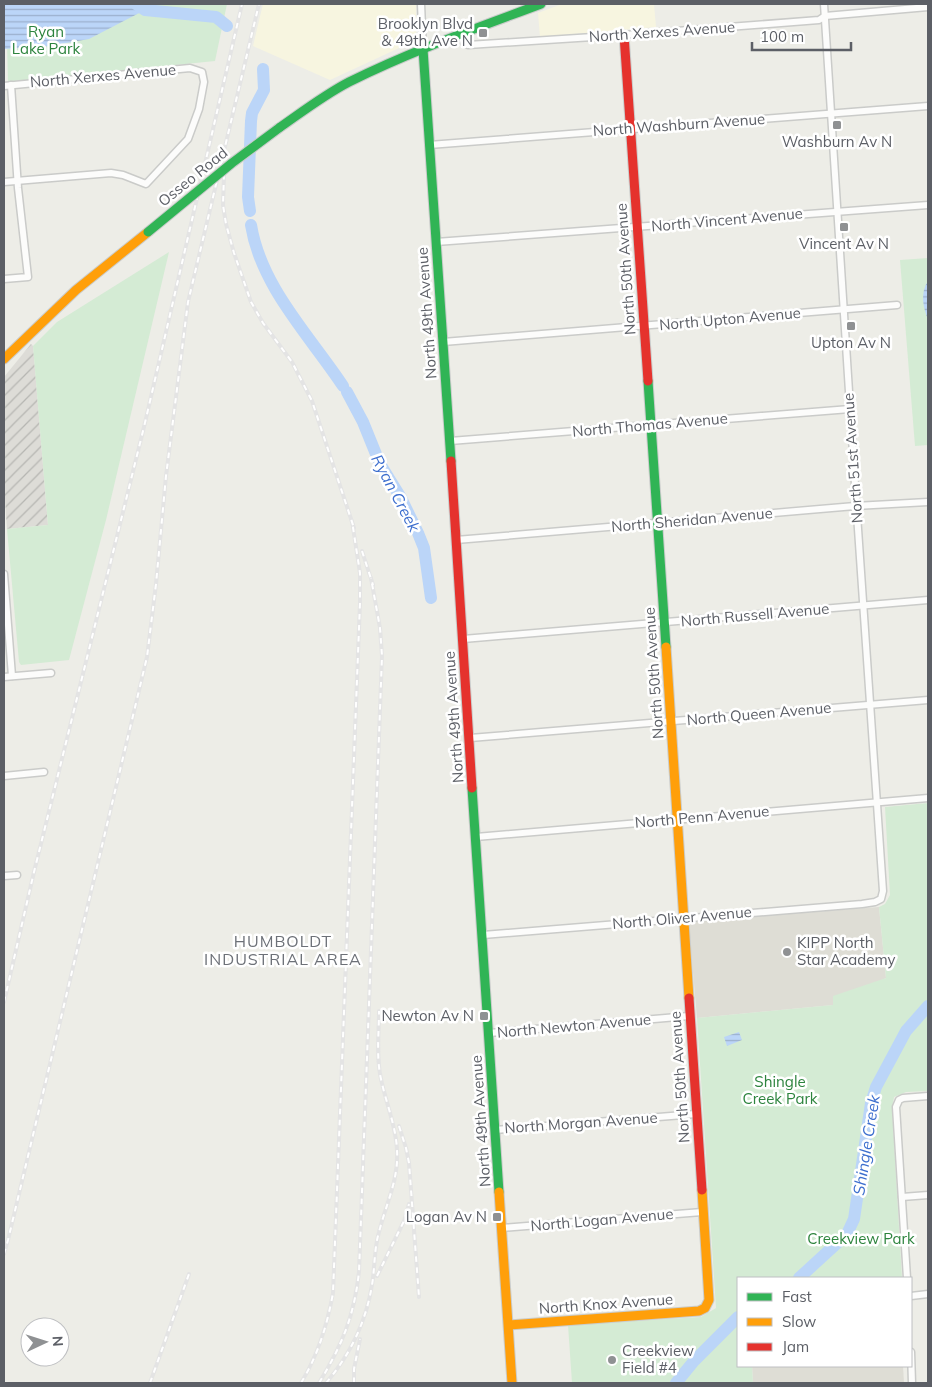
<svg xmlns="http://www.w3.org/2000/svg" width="932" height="1387" font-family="Mulish,sans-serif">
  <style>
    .commercial { fill: #f7f5e0 }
    .industrial { fill: url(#industrial-furrows) }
    .education { fill: #deddd5 }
    .green { fill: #d4ebd4 }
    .water { fill: url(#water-rules) }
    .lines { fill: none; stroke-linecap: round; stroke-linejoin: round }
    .river { stroke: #bbd5f8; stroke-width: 12 }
    .street-casing { stroke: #cacbc9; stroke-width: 9 }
    .fast-casing { stroke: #cacccb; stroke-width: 11 }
    .slow-casing { stroke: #cacccb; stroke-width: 11 }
    .jam-casing { stroke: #cacccb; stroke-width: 11 }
    .street { stroke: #fcfcfb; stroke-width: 6 }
    .fast { stroke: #30b455; stroke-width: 9 }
    .slow { stroke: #ff9f0a; stroke-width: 9 }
    .jam { stroke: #e5322d; stroke-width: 9 }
    .rail-casing { stroke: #e4e4e4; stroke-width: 4 }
    .rail { stroke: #fff; stroke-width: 2; stroke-dasharray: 5.5; stroke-linecap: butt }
    .fast-bridge-casing { stroke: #cacccb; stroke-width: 11; stroke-linecap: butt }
    .fast-bridge { stroke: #30b455; stroke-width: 9 }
    .poi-dot { fill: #8f9193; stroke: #fff; stroke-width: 2 }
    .labels { text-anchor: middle; stroke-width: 5; stroke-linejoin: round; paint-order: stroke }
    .poi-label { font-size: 15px; fill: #5c5f66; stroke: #fff; text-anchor: end }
    .park-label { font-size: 15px; fill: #2d843e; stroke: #fff }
    .street-label { font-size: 15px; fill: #5c5f66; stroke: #fff }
    .water-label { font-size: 16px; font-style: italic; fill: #3c6ece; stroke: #fff }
    .neighbourhood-label { font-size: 16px; letter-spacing: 1px; fill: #6d7178; stroke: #fff }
  </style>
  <defs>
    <pattern id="industrial-furrows" width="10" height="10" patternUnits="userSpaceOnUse" patternTransform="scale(1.25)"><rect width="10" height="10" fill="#dddcd7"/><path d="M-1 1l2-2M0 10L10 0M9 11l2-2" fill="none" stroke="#b6b6b2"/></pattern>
    <pattern id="water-rules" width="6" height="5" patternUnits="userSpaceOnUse" patternTransform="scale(1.25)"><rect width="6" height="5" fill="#bbd5f8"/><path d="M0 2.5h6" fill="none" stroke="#9bb0cd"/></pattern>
  </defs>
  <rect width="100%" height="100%" fill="#edede7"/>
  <g class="commercial">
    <path d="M263,4H416V35L412,42L330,80L253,46Z"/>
    <path d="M562,4H654L656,27L540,37L538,13Z"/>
  </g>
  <path class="industrial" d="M31,344L33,346L48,525L7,529L4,486V377Z"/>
  <g class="education">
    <path d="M879,907L886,978L833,1005L697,1018L689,926L691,923L695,921Z"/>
    <path d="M752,1366H903L904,1383H753Z"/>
  </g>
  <g class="green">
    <path d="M6,4H227L215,61L8,82Z"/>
    <path d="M169,252L106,520L69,660L21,665L19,662L7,529L48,525L33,346L57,322Z"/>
    <path d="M928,258V445L915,446L900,260Z"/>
    <path d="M928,803V1091L906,1092L894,1097L892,1108L902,1278H738V1366H752L753,1383H572L568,1325L701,1317L716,1308L697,1018L833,1005V996L886,978L879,907L885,904L890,895L885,807Z"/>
  </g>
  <g class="water">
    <path d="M4,4H145V10L89,39L49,46L4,49Z"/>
    <path d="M928,281V320C923,307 920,293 928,281Z"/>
    <path d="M739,1032L742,1040L727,1046L724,1037Z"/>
  </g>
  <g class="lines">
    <g class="river">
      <path d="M136,4L145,10L216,17L227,26"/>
      <path d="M250,211L248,197L251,121L252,113L264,90L263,69"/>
      <path d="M251,225C261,287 310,336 343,386"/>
      <path d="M347,392L363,422L380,464L401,498L418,533L424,548L431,598"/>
      <path d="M799,1278L847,1234L854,1219L871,1103L876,1087L906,1031L928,1006"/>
      <path d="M676,1383L694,1361L738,1317"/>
    </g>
    <g class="street-casing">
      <g id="street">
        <path d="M421,4L423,49"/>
        <path d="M461,35L464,43L468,45L624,35L819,20L825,16L928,7"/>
        <path d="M4,86L190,68L202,72L204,82L199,109L188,139L146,184L123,175L111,173L4,182"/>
        <path d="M429,145L928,106"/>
        <path d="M436,242L928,205"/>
        <path d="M4,279L28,277L18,188L11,85"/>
        <path d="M443,342L897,305"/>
        <path d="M450,441L850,409"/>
        <path d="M456,540L855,506L928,502"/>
        <path d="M4,574L12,676"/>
        <path d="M463,639L928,600"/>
        <path d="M4,677L51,673"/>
        <path d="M470,738L928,700"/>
        <path d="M4,776L44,772"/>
        <path d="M476,837L928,798"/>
        <path d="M4,876L17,875"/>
        <path d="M483,935L862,904L875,902L881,899L883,891L856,500L824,4"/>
        <path d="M489,1033L689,1016"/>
        <path d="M495,1130L696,1114"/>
        <path d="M902,1197L928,1195"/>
        <path d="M502,1228L702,1212"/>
        <path d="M907,1278L896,1107L899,1100L903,1098L928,1096"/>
        <path d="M911,1296L928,1294"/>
        <path d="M911,1352L912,1383"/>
      </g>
    </g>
    <g class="fast-casing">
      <g id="fast">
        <path d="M423,49L451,461"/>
        <path d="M279,128C302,112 324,95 349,82C411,51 477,28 541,4"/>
        <path d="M648,381L666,647"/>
        <path d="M472,788L499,1192"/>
      </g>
    </g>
    <g class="slow-casing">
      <g id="slow">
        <path d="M4,359L76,290L148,232"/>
        <path d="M666,647L689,998"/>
        <path d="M499,1192L512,1383"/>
        <path d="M509,1325L699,1311L705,1308L709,1300L702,1190"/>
      </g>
    </g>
    <g class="jam-casing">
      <g id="jam">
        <path d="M624,35L648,381"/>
        <path d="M451,461L472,788"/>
        <path d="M689,998L702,1190"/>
      </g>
    </g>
    <use href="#street" class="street"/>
    <use href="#fast" class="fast"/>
    <use href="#slow" class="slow"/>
    <use href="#jam" class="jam"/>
    <g class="rail-casing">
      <g id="rail">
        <path d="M224,174L223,205L226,224L234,253L251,302L263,323L292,362L312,401L354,528"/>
        <path d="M362,551L373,585"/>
        <path d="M4,1002L34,872L144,427L242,4"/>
        <path d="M399,1126L406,1148L409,1163L419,1297"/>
        <path d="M4,1254L8,1240L147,657L156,584L166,476L188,302L259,4"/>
        <path d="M377,1276L404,1221L409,1204"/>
        <path d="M150,1383L189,1274"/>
        <path d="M301,1383C318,1355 327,1326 333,1293L360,603V573L352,521"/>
        <path d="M319,1383C342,1345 354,1317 359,1272L382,656L380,628L371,578"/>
        <path d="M326,1383C350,1355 366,1322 372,1285C375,1267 374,1249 379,1232C386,1204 399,1179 397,1150C396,1126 386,1103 381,1079C376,1057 379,1033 379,1011"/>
        <path d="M354,1383V1369L360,1339"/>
      </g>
    </g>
    <use href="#rail" class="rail"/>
    <g class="fast-bridge-casing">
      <path id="fast-bridge" d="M148,232L232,163L279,128"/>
    </g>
    <use href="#fast-bridge" class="fast-bridge"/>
  </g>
  <g class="poi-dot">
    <rect x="478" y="28" width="10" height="10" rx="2.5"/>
    <rect x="832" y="120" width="10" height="10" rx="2.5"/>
    <rect x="839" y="222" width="10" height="10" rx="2.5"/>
    <rect x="846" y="321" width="10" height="10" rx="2.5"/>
    <circle cx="787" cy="952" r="5"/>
    <rect x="479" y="1011" width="10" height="10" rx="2.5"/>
    <rect x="492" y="1212" width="10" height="10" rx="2.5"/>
    <circle cx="612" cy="1360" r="5"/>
  </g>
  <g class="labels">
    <g class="poi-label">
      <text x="473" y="29">Brooklyn Blvd<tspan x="473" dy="17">&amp; 49th Ave N</tspan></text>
      <text x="837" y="147" text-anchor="middle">Washburn Av N</text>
      <text x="844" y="249" text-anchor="middle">Vincent Av N</text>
      <text x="851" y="348" text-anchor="middle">Upton Av N</text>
      <text x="797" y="948" text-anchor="start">KIPP North<tspan x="797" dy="17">Star Academy</tspan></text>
      <text x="474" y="1021">Newton Av N</text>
      <text x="487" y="1222">Logan Av N</text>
      <text x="622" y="1356" text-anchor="start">Creekview<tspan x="622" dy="17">Field #4</tspan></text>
    </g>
    <g class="park-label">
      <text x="46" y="37">Ryan<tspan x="46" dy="17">Lake Park</tspan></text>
      <text x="780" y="1087">Shingle<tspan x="780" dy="17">Creek Park</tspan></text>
      <text x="861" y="1244">Creekview Park</text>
    </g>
    <g class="street-label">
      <text transform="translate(662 32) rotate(-4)" y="5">North Xerxes Avenue</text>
      <text transform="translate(103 76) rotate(-5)" y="5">North Xerxes Avenue</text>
      <text transform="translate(679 125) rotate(-4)" y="5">North Washburn Avenue</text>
      <text transform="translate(193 177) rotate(-39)" y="5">Osseo Road</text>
      <text transform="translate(727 220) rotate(-5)" y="5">North Vincent Avenue</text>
      <text transform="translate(626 269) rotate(-94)" y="5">North 50th Avenue</text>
      <text transform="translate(427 313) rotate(-94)" y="5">North 49th Avenue</text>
      <text transform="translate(730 319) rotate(-5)" y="5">North Upton Avenue</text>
      <text transform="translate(650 425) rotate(-5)" y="5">North Thomas Avenue</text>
      <text transform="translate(853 458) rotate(-94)" y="5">North 51st Avenue</text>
      <text transform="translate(692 520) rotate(-5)" y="5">North Sheridan Avenue</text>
      <text transform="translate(755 615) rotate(-5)" y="5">North Russell Avenue</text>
      <text transform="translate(654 673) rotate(-94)" y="5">North 50th Avenue</text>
      <text transform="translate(759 714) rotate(-5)" y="5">North Queen Avenue</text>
      <text transform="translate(454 717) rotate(-94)" y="5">North 49th Avenue</text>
      <text transform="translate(702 817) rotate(-5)" y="5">North Penn Avenue</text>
      <text transform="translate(682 918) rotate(-5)" y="5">North Oliver Avenue</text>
      <text transform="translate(574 1026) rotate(-5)" y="5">North Newton Avenue</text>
      <text transform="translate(680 1077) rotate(-94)" y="5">North 50th Avenue</text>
      <text transform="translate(481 1121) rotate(-94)" y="5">North 49th Avenue</text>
      <text transform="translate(581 1123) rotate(-4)" y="5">North Morgan Avenue</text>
      <text transform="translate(602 1220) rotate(-5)" y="5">North Logan Avenue</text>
      <text transform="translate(606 1304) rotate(-4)" y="5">North Knox Avenue</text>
    </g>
    <g class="water-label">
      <text transform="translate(396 493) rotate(62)" y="6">Ryan Creek</text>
      <text transform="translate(866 1145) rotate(-81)" y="6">Shingle Creek</text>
    </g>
    <g class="neighbourhood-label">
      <text x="283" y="947">HUMBOLDT<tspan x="283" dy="18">INDUSTRIAL AREA</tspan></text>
    </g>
  </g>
  <rect width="932" height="1387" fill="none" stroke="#5c5f66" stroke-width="10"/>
  <rect x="737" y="1277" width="175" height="90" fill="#ffffff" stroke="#bebfc2"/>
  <rect x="747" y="1293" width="25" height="8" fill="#30b455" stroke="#bebfc2"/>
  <text x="782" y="1302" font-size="15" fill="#5c5f66">Fast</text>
  <rect x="747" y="1318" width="25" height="8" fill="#ff9f0a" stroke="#bebfc2"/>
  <text x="782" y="1327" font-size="15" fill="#5c5f66">Slow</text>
  <rect x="747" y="1343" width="25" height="8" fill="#e5322d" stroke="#bebfc2"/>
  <text x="782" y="1352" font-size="15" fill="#5c5f66">Jam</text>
  <g transform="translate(45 1342) rotate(86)"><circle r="24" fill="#ffffff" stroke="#bebfc2"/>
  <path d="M0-4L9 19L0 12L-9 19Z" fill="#8f9193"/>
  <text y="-8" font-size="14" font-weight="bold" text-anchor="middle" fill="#5c5f66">N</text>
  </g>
  <path d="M752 42v8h99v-8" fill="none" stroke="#5c5f66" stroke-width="2.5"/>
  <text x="760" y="42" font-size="15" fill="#5c5f66" stroke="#ffffff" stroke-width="4" paint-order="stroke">100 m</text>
</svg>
